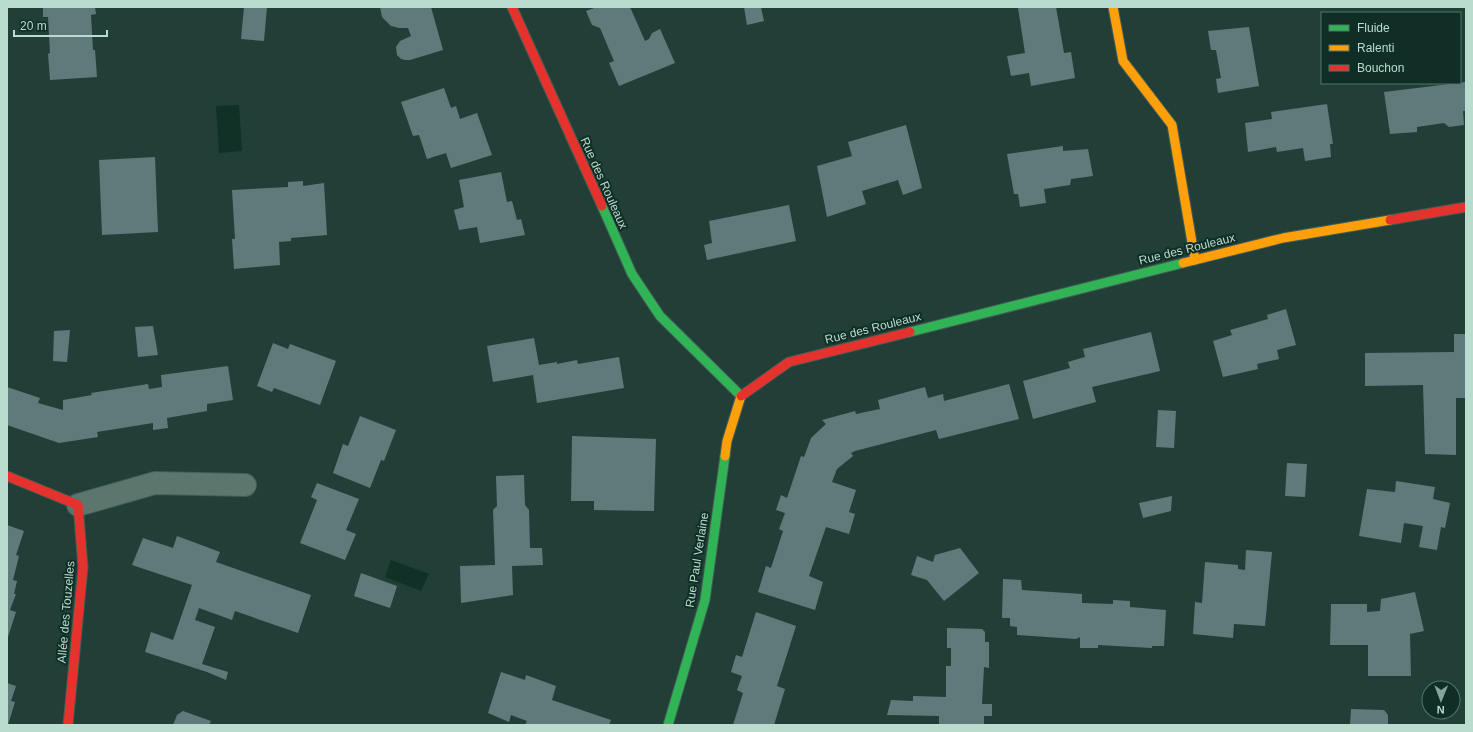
<svg xmlns="http://www.w3.org/2000/svg" width="1473" height="732" font-family="Arial,sans-serif">
  <style>
    .water { fill: #113026 }
    .building { fill: #607a7c }
    .lines { fill: none; stroke-linecap: round; stroke-linejoin: round }
    .street-casing { stroke: #445c55; stroke-width: 24 }
    .fast-casing { stroke: #445c55; stroke-width: 11 }
    .slow-casing { stroke: #445c55; stroke-width: 11 }
    .jam-casing { stroke: #445c55; stroke-width: 11 }
    .street { stroke: #5c766e; stroke-width: 22 }
    .fast { stroke: #30b455; stroke-width: 9 }
    .slow { stroke: #ff9f0a; stroke-width: 9 }
    .jam { stroke: #e5322d; stroke-width: 9 }
    .labels { text-anchor: middle; stroke-width: 4; stroke-linejoin: round; paint-order: stroke }
    .street-label { font-size: 12px; fill: #badccf; stroke: #102e25 }
  </style>
  <rect width="100%" height="100%" fill="#213f37"/>
  <g class="water">
    <path d="M239,105L242,151L219,153L216,106Z"/>
    <path d="M391,560L429,574L421,591L385,577Z"/>
  </g>
  <g class="building">
    <path d="M43,7H95L96,14L91,15L93,50H95L97,77L50,80L48,54L50,53L48,17H43Z"/>
    <path d="M244,7H267L264,41L241,39Z"/>
    <path d="M380,7H431L443,50L410,60H405L401,59L397,55L396,47L400,41L411,36L408,28H399L391,26L382,17Z"/>
    <path d="M597,7H630L645,41L649,39L652,33L660,29L675,63L619,86L609,63L614,61L600,28L592,25L586,11Z"/>
    <path d="M744,7H761L764,21L747,25Z"/>
    <path d="M1024,7H1056L1064,53L1071,52L1075,78L1031,86L1029,73L1011,76L1007,56L1025,53L1018,8Z"/>
    <path d="M1249,27L1259,86L1218,93L1216,79L1221,78L1216,50H1211L1208,31Z"/>
    <path d="M1466,82V111H1463L1464,125L1449,127L1444,123L1417,127V132L1390,134L1384,92Z"/>
    <path d="M444,88L451,108L456,106L460,119L477,113L492,155L451,168L446,153L427,159L419,135L413,136L401,102Z"/>
    <path d="M1327,104L1333,144H1330L1331,157L1305,161L1303,148L1277,152L1276,147L1248,152L1245,123L1272,119L1271,112Z"/>
    <path d="M906,125L922,188L903,195L898,180L862,191L866,204L827,217L817,166L852,156L848,142Z"/>
    <path d="M1063,146V151L1088,149L1093,176L1071,179L1070,185L1044,189L1046,203L1020,207L1018,194H1014L1007,154Z"/>
    <path d="M155,157L158,232L102,235L99,160Z"/>
    <path d="M501,172L507,202L512,201L517,220L521,219L525,235L480,243L477,227L459,230L454,210L464,207L459,180Z"/>
    <path d="M303,181V186L324,183L327,235L291,238V241L279,242L280,265L234,269L232,239H235L232,190L288,187V182Z"/>
    <path d="M789,205L796,241L707,260L704,245L712,243L709,221Z"/>
    <path d="M1286,309L1296,345L1277,350L1279,359L1257,364L1258,369L1223,377L1213,341L1232,335L1230,330L1268,319L1267,315Z"/>
    <path d="M153,326L158,355L138,357L135,327Z"/>
    <path d="M70,330L67,362L53,361L54,331Z"/>
    <path d="M1151,332L1160,371L1092,387L1096,402L1033,419L1023,381L1070,368L1068,362L1085,357L1083,349Z"/>
    <path d="M1454,334H1466V398H1456V455L1425,454L1423,385L1365,386V353L1454,352Z"/>
    <path d="M534,338L539,365L557,362V364L577,360L578,364L619,357L624,388L537,403L533,375L493,382L487,346Z"/>
    <path d="M273,343L288,349L290,344L336,361L320,405L274,388L272,392L257,386Z"/>
    <path d="M228,366L233,400L207,404V411L167,418L168,428L153,430V423L97,432L98,437L59,443L7,425V387L40,398L38,403L63,410V400L92,395L91,393L148,384L149,389L162,387L161,375Z"/>
    <path d="M1009,384L1019,419L939,439L936,430L855,451L851,453L853,456L837,469L832,482L856,490L849,512L855,514L849,534L826,527L809,576L823,582L815,610L758,592L766,566L771,568L783,531L779,529L785,513L776,510L781,495L787,498L801,456L804,457L811,438L826,424L822,420L855,411L856,414L880,409L878,400L925,387L928,398L943,394L944,401Z"/>
    <path d="M1158,410L1176,411L1174,448L1156,447Z"/>
    <path d="M360,416L396,430L384,461L381,460L370,488L333,473L343,444L348,446Z"/>
    <path d="M572,436L656,439L654,511L594,510V501H571Z"/>
    <path d="M1287,463L1307,464L1305,497L1285,496Z"/>
    <path d="M524,475L525,505L529,510L530,548H542L543,565L512,566L513,595L461,603L460,566L495,565L493,510L497,506L496,476Z"/>
    <path d="M1396,481L1435,487L1433,499L1450,503L1445,528L1441,527L1437,550L1419,547L1423,526L1404,523L1401,543L1359,536L1367,489L1395,492Z"/>
    <path d="M317,483L359,499L346,530L356,534L345,560L300,543L317,500L311,497Z"/>
    <path d="M1172,496L1171,511L1143,518L1139,503Z"/>
    <path d="M7,525L24,531L16,555L19,556L13,580L17,581L14,594H16L10,610L16,612L7,640Z"/>
    <path d="M177,536L220,552L216,562L311,595L298,633L235,611L232,620L199,608L195,620L215,627L202,664L228,672L226,680L207,672L145,652L151,632L173,640L192,585L132,565L143,538L173,548Z"/>
    <path d="M960,548L979,573L944,601L927,580L911,575L917,556L933,562L935,555Z"/>
    <path d="M1246,550L1272,552L1265,626L1234,624L1233,638L1193,634L1195,602L1202,603L1205,562L1238,565V569L1245,570Z"/>
    <path d="M361,573L397,586L390,608L354,596Z"/>
    <path d="M1003,579L1021,580L1022,590L1082,594V603L1113,604V600L1130,601V607L1166,610L1164,646H1152V648L1098,645V648H1080V637L1076,639L1017,635V627L1010,626V618H1002Z"/>
    <path d="M1415,592L1424,631L1410,634L1411,676H1368V645H1330L1331,604H1367V612L1380,611L1381,599Z"/>
    <path d="M756,612L796,626L777,686L785,689L774,725H733L743,693L737,690L742,676L731,672L736,655L742,657Z"/>
    <path d="M947,628L982,629L985,632V642H989V668L984,667L982,704H992V716H984V725H939V716L887,715L891,700L913,701V696L946,697V666H951V648H947Z"/>
    <path d="M501,672L525,680L526,675L556,686L552,700L611,720L609,725H525L527,721L511,715L509,722L488,713Z"/>
    <path d="M7,683L16,686L11,701L15,702L8,725Z"/>
    <path d="M1351,709L1384,710L1388,715V725H1350Z"/>
    <path d="M183,711L211,721L209,725H173L177,715Z"/>
  </g>
  <g class="lines">
    <g class="street-casing">
      <path id="street" d="M78,505L155,483L245,485"/>
    </g>
    <g class="fast-casing">
      <g id="fast">
        <path d="M602,206L632,274L660,316L741,396"/>
        <path d="M910,332L1183,263"/>
        <path d="M668,725L705,600L725,456"/>
      </g>
    </g>
    <g class="slow-casing">
      <g id="slow">
        <path d="M1113,7L1123,61L1172,125L1195,260"/>
        <path d="M1183,263L1283,238L1390,220"/>
        <path d="M725,456L727,441L741,396"/>
      </g>
    </g>
    <g class="jam-casing">
      <g id="jam">
        <path d="M512,7L602,206"/>
        <path d="M1390,220L1466,207"/>
        <path d="M741,396L789,362L910,332"/>
        <path d="M7,476L78,505L83,567L68,725"/>
      </g>
    </g>
    <use href="#street" class="street"/>
    <use href="#fast" class="fast"/>
    <use href="#slow" class="slow"/>
    <use href="#jam" class="jam"/>
  </g>
  <g class="labels">
    <g class="street-label">
      <text transform="translate(604 183) rotate(66)" y="4">Rue des Rouleaux</text>
      <text transform="translate(1187 249) rotate(-14)" y="4">Rue des Rouleaux</text>
      <text transform="translate(873 328) rotate(-14)" y="4">Rue des Rouleaux</text>
      <text transform="translate(697 560) rotate(-81)" y="4">Rue Paul Verlaine</text>
      <text transform="translate(66 612) rotate(-85)" y="4">Allée des Touzelles</text>
    </g>
  </g>
  <rect width="1473" height="732" fill="none" stroke="#badccf" stroke-width="16"/>
  <rect x="1321" y="12" width="140" height="72" fill="#102e25" stroke="#547469"/>
  <rect x="1329" y="25" width="20" height="6" fill="#30b455" stroke="#547469"/>
  <text x="1357" y="32" font-size="12" fill="#badccf">Fluide</text>
  <rect x="1329" y="45" width="20" height="6" fill="#ff9f0a" stroke="#547469"/>
  <text x="1357" y="52" font-size="12" fill="#badccf">Ralenti</text>
  <rect x="1329" y="65" width="20" height="6" fill="#e5322d" stroke="#547469"/>
  <text x="1357" y="72" font-size="12" fill="#badccf">Bouchon</text>
  <g transform="translate(1441 700) rotate(181)"><circle r="19" fill="#102e25" stroke="#547469"/>
  <path d="M0-3L7 15L0 10L-7 15Z" fill="#84a59a"/>
  <text y="-6" font-size="11" font-weight="bold" text-anchor="middle" fill="#badccf">N</text>
  </g>
  <path d="M14 30v6h93v-6" fill="none" stroke="#badccf" stroke-width="2"/>
  <text x="20" y="30" font-size="12" fill="#badccf" stroke="#102e25" stroke-width="3" paint-order="stroke">20 m</text>
</svg>
